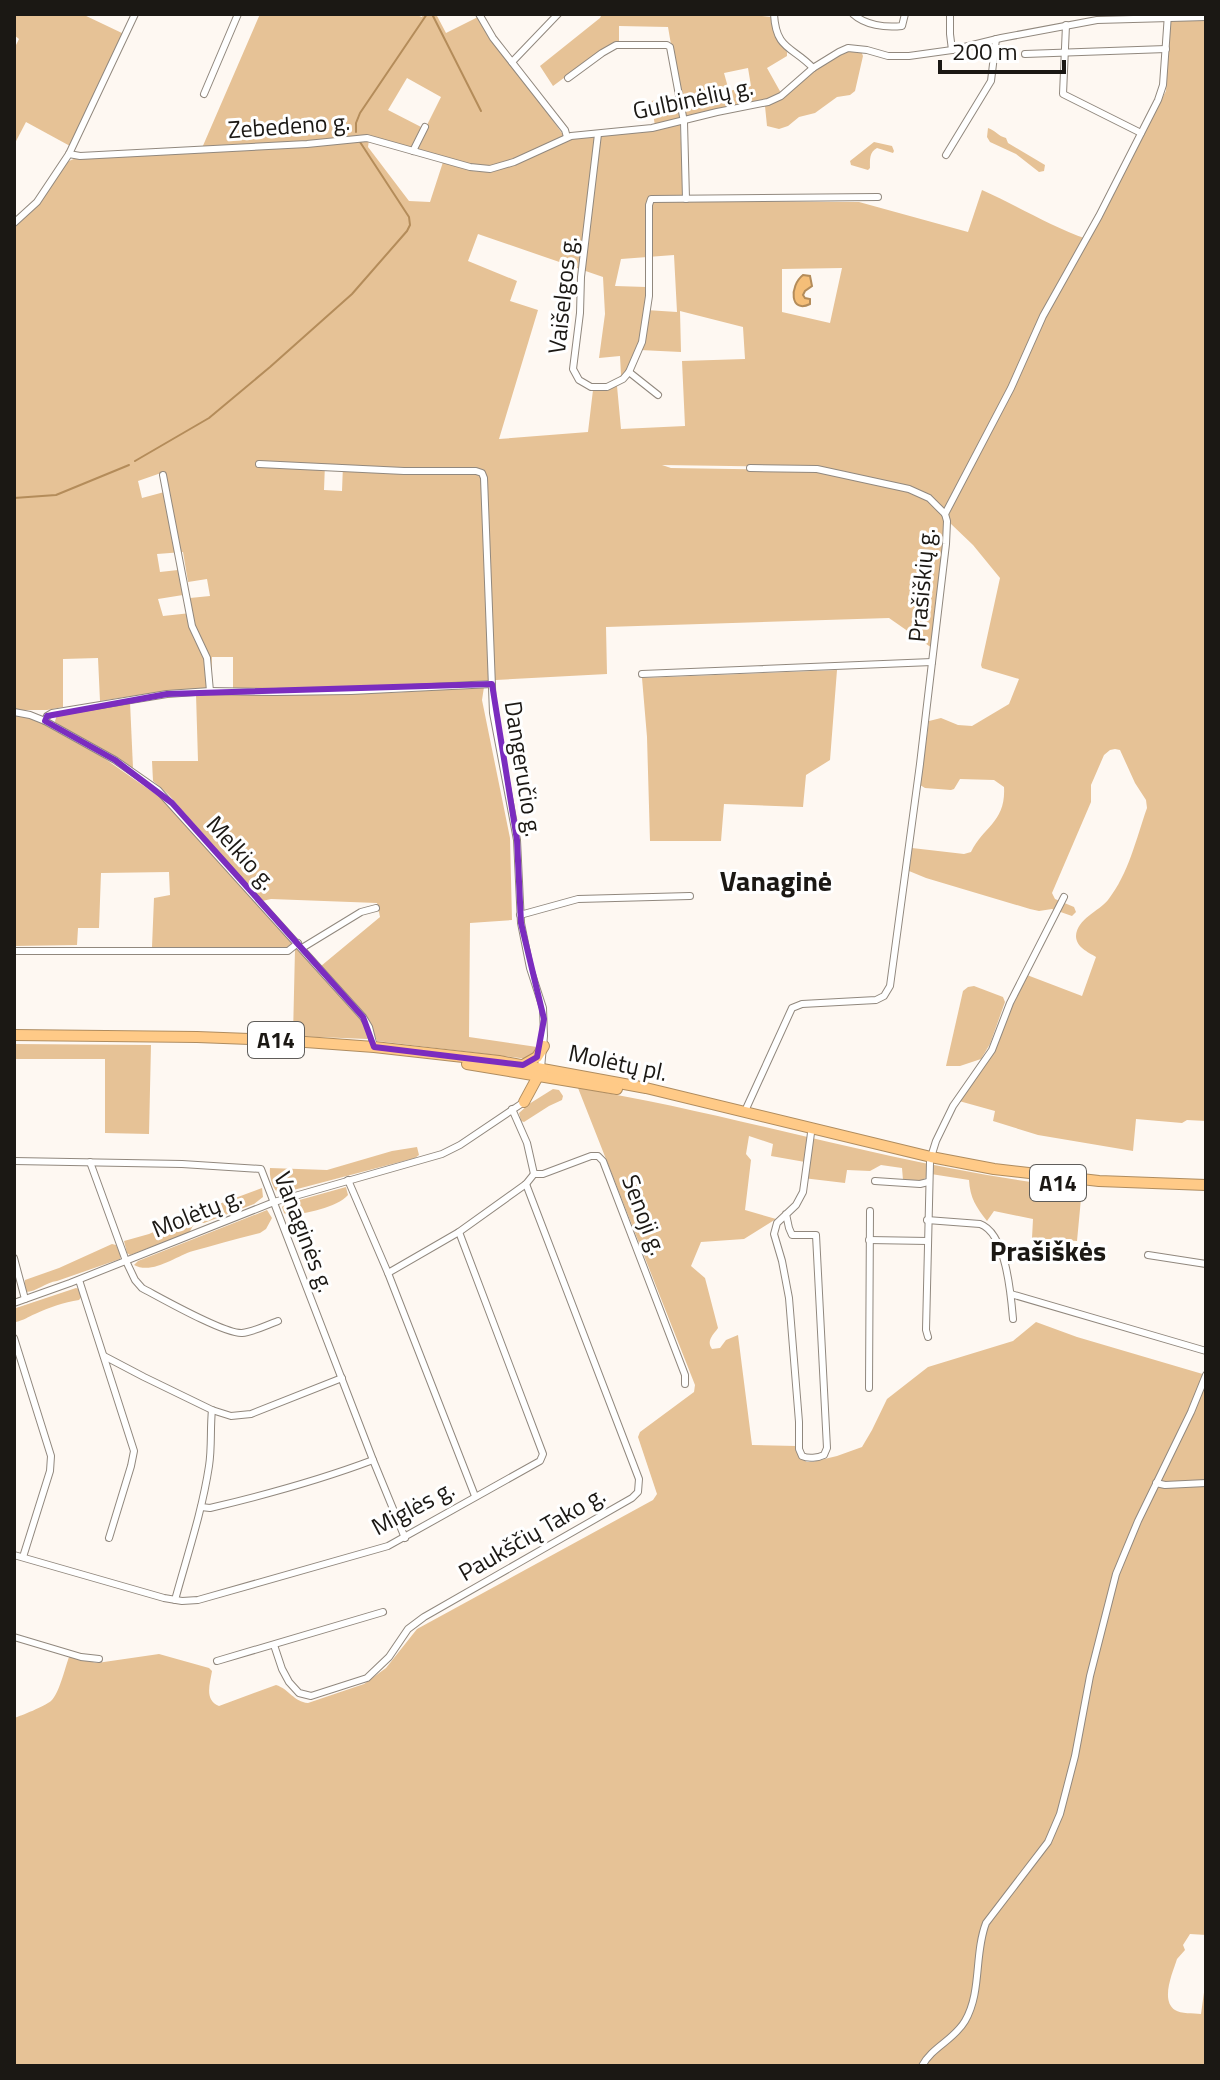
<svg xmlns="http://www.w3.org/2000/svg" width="1220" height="2080" font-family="'Titillium Web',sans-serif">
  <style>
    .green { fill: #e6c296; fill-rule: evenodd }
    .water { fill: #f5be78; stroke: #b48c5a; stroke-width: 2 }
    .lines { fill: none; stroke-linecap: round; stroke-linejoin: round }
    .stream { stroke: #b48c5a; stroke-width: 2 }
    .minor-casing { stroke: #91887e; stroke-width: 8 }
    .highway-casing { stroke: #af8c5f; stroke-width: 12 }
    .minor { stroke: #fff; stroke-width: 6 }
    .highway { stroke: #ffca87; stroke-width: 10 }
    .marked { fill: none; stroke: #7b2cbf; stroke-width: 6; stroke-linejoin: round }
    .labels { text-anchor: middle; stroke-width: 6; stroke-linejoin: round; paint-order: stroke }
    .shield { fill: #fff; stroke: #5f5d5a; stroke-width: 2 }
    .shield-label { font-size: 22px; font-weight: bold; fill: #1b1814 }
    .street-label { font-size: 24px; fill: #1b1814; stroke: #fff }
    .quarter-label { font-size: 28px; font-weight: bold; fill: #1b1814; stroke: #fff }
  </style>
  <rect width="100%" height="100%" fill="#fef8f2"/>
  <g class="green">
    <path d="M14,14H82L124,34L70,146L26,122L14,145V49L19,39L14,35Z"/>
    <path d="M260,14H414L422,17L423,14H436L446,33L478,17L564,136L511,162L496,166H470L386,140L361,136L311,141L202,148ZM407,78L441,97L425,129L388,110Z"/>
    <path d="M602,14H746L771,17L775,37L787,52V56L767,68L781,93L768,100L655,126L651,101L680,97L668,27L619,26V43L576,69L553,86L540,66L600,18ZM748,68L751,86L729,91L724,73Z"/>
    <path d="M1170,14H1206V1121L1187,1120L1182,1123L1136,1119L1133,1151L1038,1135L993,1121L995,1111L959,1101L992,1055L1013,1002L1027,975L1082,996L1096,957C1088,952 1076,947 1076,936C1077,919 1099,911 1108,900C1129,873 1136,839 1147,808L1146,800L1135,783L1120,750L1115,749L1110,750L1104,755L1091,785V802L1052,893L1055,899L1074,907L1076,912L1072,916L1052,909L1039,911L1030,909L926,878L909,871L912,848L964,854L971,852C984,826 1006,822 1004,787L994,780L960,779L954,789L951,790L925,788L920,785L929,721L941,718L958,725L972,726L1009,704L1019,679L982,668L981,665L1000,578L973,545L950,523L945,525L932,648L889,618L606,627L607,674L384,686L233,689V657H212L211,689L166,691L100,701L98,658L63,659V707L47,710H14V226L69,161L76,158L369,140L368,147L409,201L430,202L443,162L472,171L492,172L519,163L553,145L578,136L647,131L680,124L684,201L859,202L968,232L982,190C1018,206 1050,226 1087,239L1166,91ZM478,234L603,277L605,314L599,358L620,356L621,375L610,388L593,390L588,432L499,439L538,310L510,301L517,281L468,261ZM674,255L677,312L646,310V287L615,286L621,259ZM842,268L830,323L782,312V269ZM680,311L743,327L745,359L682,361L685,426L621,429L617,386L630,376L640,350L681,352ZM325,464L343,465L342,491L324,490ZM662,465L801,467V470L671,468ZM164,472L168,491L142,498L138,481ZM183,552L188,582L207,579L210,596L190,598L191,613L163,616L158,599L183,595L178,570L160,572L157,554Z"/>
    <path d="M851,50L861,51L863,56L855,91L850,95L837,97L815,113L799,117L788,126L779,129L767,126L765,106C795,93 820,56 851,50Z"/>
    <path d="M988,128C995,130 998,136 1006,138L1008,143L1045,165L1044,171L1039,172L1016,154L990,142L987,137Z"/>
    <path d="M874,142L892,146L894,151L893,153L877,148C869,152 870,160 870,168L868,170L851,165L850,161Z"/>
    <path d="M837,670L830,760L806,775L803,807L724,804L721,841H650L647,737L642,678Z"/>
    <path d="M484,687L482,700L510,838L512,920L470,923L469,1037L537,1047L536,1054L528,1059L377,1041L369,1022L321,966L380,917L377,903L271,899L262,901L168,794L153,781L152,761H198L196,694L390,693Z"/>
    <path d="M130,702L133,768L56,725L55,721L57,715Z"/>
    <path d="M14,715L33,718L98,754L164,800L290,940L295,949H299L361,1019L369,1037L367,1039L293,1036L295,949L152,947L154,898L170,895L169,872L101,873L99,928H78L77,945L14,946Z"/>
    <path d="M974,986L1003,997L1005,1002L990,1044L981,1059L960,1066H946L963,991L968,987Z"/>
    <path d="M14,1044L151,1045L149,1134L105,1133V1059H14Z"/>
    <path d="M578,1088C748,1116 910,1171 1082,1188L1077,1241L1032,1238L1033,1219L994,1211L987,1221C976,1207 970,1198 969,1180L931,1174L921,1181L903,1180L902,1168L881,1165L870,1171L847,1170L845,1183L803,1178L805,1162L771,1156L773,1144L749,1136L746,1154L751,1160L745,1210L776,1219L744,1239L701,1242L691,1266L705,1278L718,1328C713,1335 706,1341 712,1349L720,1348L726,1340L738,1335L752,1445L796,1446L800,1458L807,1462H812L837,1456L862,1447L872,1430L887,1399L928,1367L1013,1341L1036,1322L1077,1337L1206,1375V1935L1190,1934L1183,1945L1185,1950L1177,1959C1173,1972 1160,2000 1175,2010C1181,2014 1193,2013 1201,2014L1206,1978V2066H14V1718C21,1716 45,1706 51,1701C59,1694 65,1668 69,1657L97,1663L159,1654L209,1668L212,1671C210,1684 204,1700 219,1706L276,1685C289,1689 294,1702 308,1703L364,1684L386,1668L417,1629L653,1500L657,1494L638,1437L640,1432L694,1392L695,1385Z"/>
    <path d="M553,1089L559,1090L563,1096L562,1100L549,1106L524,1122L521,1121L519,1113L529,1104Z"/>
    <path d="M417,1147L419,1155L415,1158L282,1193L277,1192C272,1187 269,1175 270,1168L327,1170L392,1151Z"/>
    <path d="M346,1187L348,1195C337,1208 305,1213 288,1216L284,1213L282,1207L285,1204Z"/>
    <path d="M262,1188L263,1197L254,1204L204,1223H200L197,1215L203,1210Z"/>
    <path d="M267,1210L272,1218L266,1229L260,1233C238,1238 215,1245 193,1251C176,1256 152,1275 134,1265L138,1261Z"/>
    <path d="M191,1215L194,1224L189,1233L130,1255L127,1253L124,1241L149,1234Z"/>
    <path d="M112,1244L116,1245L121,1255L120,1259L57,1281C46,1282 36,1292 26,1292L24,1285L25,1280L59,1268Z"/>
    <path d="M76,1288L79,1289L82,1296L79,1300C64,1302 48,1308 35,1314C28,1317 24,1320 16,1322L14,1317L16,1308Z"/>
  </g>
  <path class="water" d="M803,275L810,276L812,286L805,291L803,295L805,298L810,299V304C790,314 789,286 803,275Z"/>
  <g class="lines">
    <g class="stream">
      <path d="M432,14L481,111"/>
      <path d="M356,132V123L360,113L427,14"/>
      <path d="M135,461L209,418L270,367L352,294L407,231L410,225L409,217L360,142"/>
      <path d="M14,498L56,495L129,465"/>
    </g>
    <g class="minor-casing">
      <g id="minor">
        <path d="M479,14L493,38L565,130L567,137"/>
        <path d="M774,14C776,50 792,46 813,68"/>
        <path d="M853,14C865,25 885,28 902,26L905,14"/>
        <path d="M950,14V34L952,50"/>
        <path d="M1066,25L1063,94L1141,133"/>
        <path d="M1025,54L1166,49"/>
        <path d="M512,62L558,14"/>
        <path d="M568,78L602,53L616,45H667L670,47L684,122L686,199"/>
        <path d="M204,94L238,14"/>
        <path d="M598,134L581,277L580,313L573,369L579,380L591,387H607L623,379L629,372L642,342L649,296V205L651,199L878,197"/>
        <path d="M413,151L425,127"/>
        <path d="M69,154L80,156L307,144L367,138L470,167L490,169L514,162L571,136L652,128L717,112L768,102L781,96L813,68L839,52L848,48L867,50L888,56H909L952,50L1001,38L1097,20L1206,17"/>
        <path d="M946,155L991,81L996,39"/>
        <path d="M14,223L37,202L69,154L135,14"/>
        <path d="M629,372L658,395"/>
        <path d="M259,464L404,471H476L482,473L484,478L493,713L517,840L521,923L530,968L543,1008L544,1036L541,1068"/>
        <path d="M750,468L817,469L909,489L929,498L945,514"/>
        <path d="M163,475L192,626L207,658L210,691"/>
        <path d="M642,674L932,662"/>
        <path d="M14,712L30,715L45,721L115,760L158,790L363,1017L369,1027L374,1047"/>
        <path d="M45,721L47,716L52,713L167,694L210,691L275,692L351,691L492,684"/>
        <path d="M520,915L578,899L690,896"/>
        <path d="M302,948L361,912L376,908"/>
        <path d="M14,951H288L298,943"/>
        <path d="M512,1109L527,1143L534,1174"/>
        <path d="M745,1111L792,1008L802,1004L876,1000L884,996L890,986L920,764L946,544L947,521L945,514L1011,388L1043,316L1099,216L1158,100L1163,85L1168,14"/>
        <path d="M931,1157L936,1141L953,1106L992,1050L1010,1003L1064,897"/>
        <path d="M14,1161L182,1164L261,1169L373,1460L405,1538"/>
        <path d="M90,1162L126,1261L135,1280L142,1288C161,1298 224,1334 242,1333C253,1332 267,1325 278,1321"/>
        <path d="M534,1174H543L591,1156H598L603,1161L685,1375V1384"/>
        <path d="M348,1180L388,1273L475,1496"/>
        <path d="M875,1181L920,1184L928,1182"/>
        <path d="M786,1214L789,1228L792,1235H816L827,1448L824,1455C818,1458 808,1459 802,1456L799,1449V1422L789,1298L782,1261L774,1234L777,1223L796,1205L803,1192L811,1133"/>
        <path d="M927,1220L980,1224C1006,1233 1011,1295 1013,1319"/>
        <path d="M869,1240L928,1241"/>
        <path d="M1148,1255L1206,1264"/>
        <path d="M14,1258L25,1299"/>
        <path d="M388,1273L459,1232L526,1184L534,1174"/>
        <path d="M79,1280L134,1451L131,1466L109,1538"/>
        <path d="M1011,1294L1206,1351"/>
        <path d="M14,1303L70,1283L274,1202L442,1154L460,1145L524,1102"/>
        <path d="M928,1337L926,1330L930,1162"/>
        <path d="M14,1338L51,1456L50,1471L23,1557"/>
        <path d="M104,1356L144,1377L212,1410L231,1416L251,1414L342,1378"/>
        <path d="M869,1388L870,1211"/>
        <path d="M1156,1483L1165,1485L1206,1483"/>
        <path d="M201,1507L210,1508C265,1495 320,1480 373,1460"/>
        <path d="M14,1555L164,1598L182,1601L198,1600L388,1546L540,1461L543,1454L459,1232"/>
        <path d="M175,1600C187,1556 202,1512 209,1466C212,1447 210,1428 212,1410"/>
        <path d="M14,1637L81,1657L99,1659"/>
        <path d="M274,1645L282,1669L289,1682L299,1693L311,1696L367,1678L389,1657L408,1629L424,1617L632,1498L638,1492L639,1479L526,1184"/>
        <path d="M217,1661L383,1612"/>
        <path d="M922,2066C932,2047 954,2040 965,2021C982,1992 974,1954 986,1923L1048,1842L1060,1814L1075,1756L1090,1676L1116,1574L1138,1521L1191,1412L1206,1375"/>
      </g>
    </g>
    <g class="highway-casing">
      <g id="highway">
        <path d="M14,1035L197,1037L278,1040L374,1047L499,1061L646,1088L931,1157L994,1169L1099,1181L1206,1185"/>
        <path d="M467,1064L617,1089"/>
        <path d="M523,1065L537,1057L544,1046"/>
        <path d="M524,1102L537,1078L543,1073"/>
      </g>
    </g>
    <use href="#minor" class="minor"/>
    <use href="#highway" class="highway"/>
  </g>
  <path class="marked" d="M492,684L517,840L521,923L544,1019L537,1057L523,1065L374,1047L363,1017L172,803L115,760L45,721L47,716L167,694Z"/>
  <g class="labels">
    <g class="shield">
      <rect x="248" y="1022" width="56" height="36" rx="6"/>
      <rect x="1030" y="1165" width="56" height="36" rx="6"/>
    </g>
    <g class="shield-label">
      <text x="276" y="1048">A14</text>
      <text x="1058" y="1191">A14</text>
    </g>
    <g class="street-label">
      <text transform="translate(693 99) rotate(-12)" y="8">Gulbinėlių g.</text>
      <text transform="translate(289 126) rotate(-4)" y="8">Zebedeno g.</text>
      <text transform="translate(563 295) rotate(-84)" y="8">Vaišelgos g.</text>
      <text transform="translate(922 585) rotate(-85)" y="8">Prašiškių g.</text>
      <text transform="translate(523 769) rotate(81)" y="8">Dangeručio g.</text>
      <text transform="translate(241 853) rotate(48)" y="8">Melkio g.</text>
      <text transform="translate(618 1063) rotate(12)" y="8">Molėtų pl.</text>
      <text transform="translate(197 1213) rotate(-22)" y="8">Molėtų g.</text>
      <text transform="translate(644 1215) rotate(69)" y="8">Senoji g.</text>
      <text transform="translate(304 1232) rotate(69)" y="8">Vanaginės g.</text>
      <text transform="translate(413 1508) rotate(-28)" y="8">Miglės g.</text>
      <text transform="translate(532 1534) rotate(-30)" y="8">Paukščių Tako g.</text>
    </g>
    <g class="quarter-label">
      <text x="776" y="891">Vanaginė</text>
      <text x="1048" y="1261">Prašiškės</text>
    </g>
  </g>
  <rect width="1220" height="2080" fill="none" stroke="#1b1814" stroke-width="32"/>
  <path d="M940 60v12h124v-12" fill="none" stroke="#1b1814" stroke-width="4"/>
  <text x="952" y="60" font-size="24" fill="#1b1814" stroke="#ffffff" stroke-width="6" paint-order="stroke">200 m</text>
</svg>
